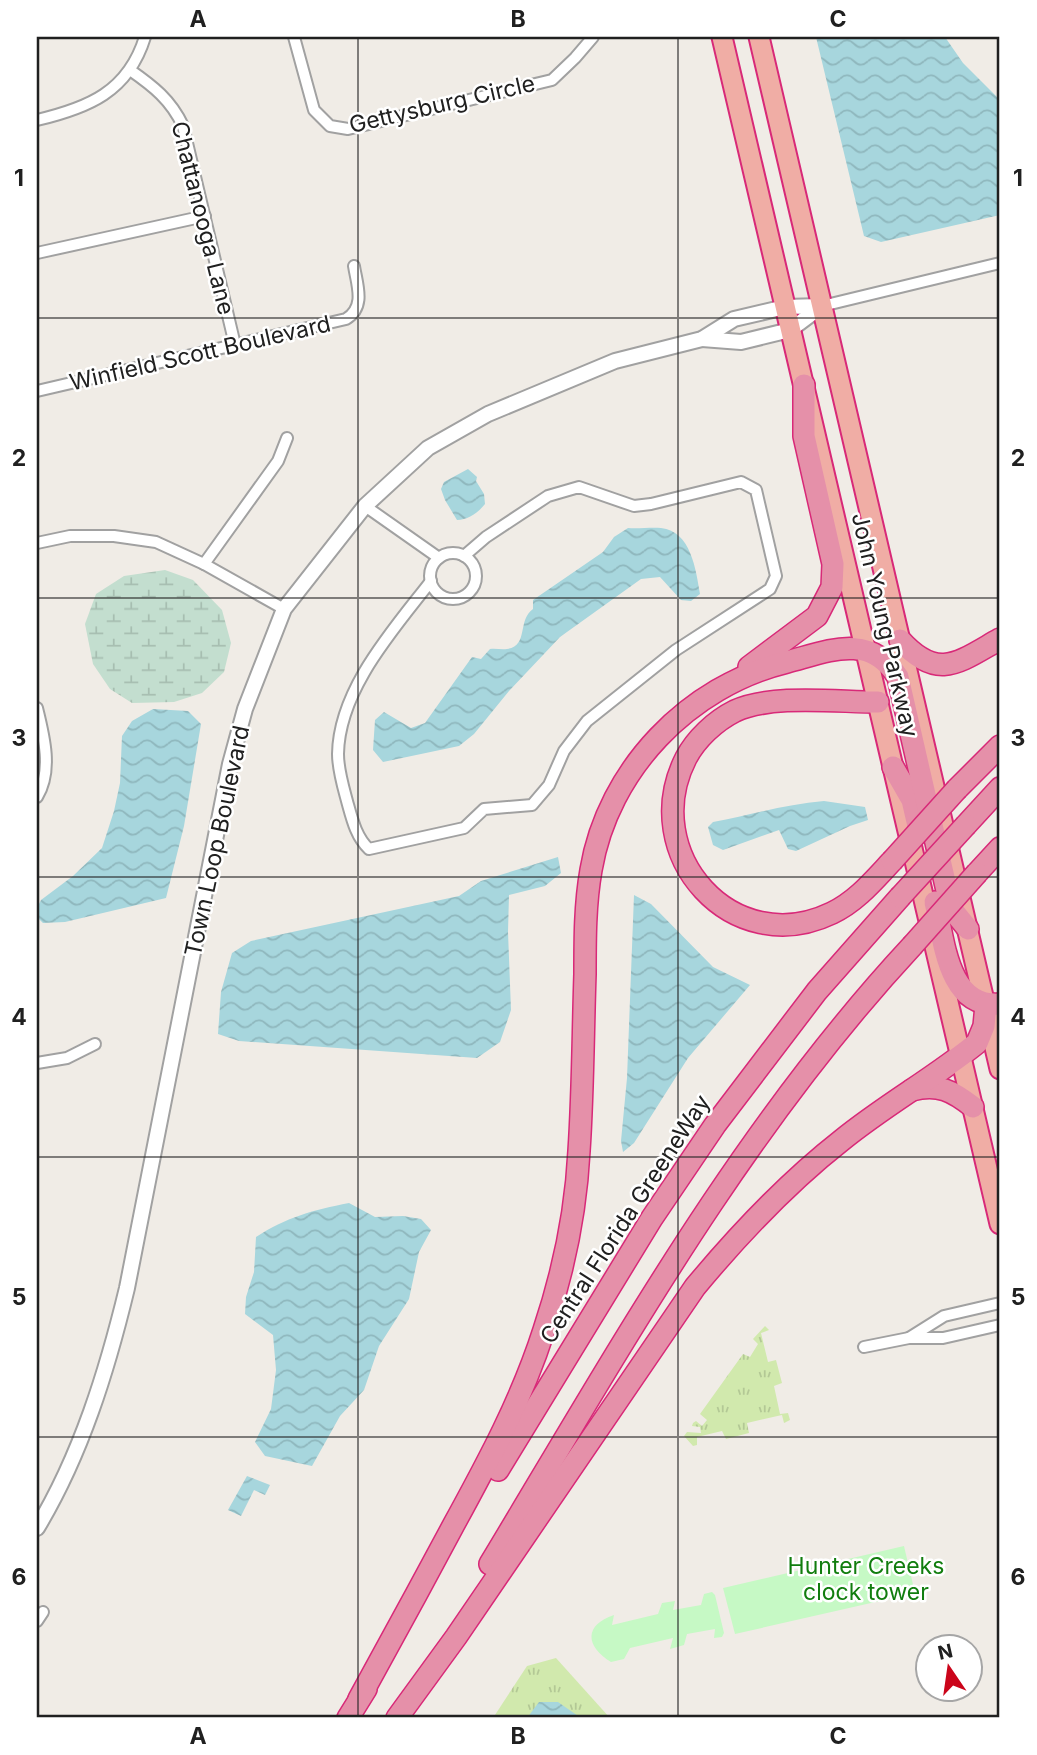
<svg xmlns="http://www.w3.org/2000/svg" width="1037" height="1755" font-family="Inter,sans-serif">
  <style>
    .grass { fill: url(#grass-tufts) }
    .wetland { fill: url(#wetland-marsh) }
    .park { fill: #c6f9c5 }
    .water { fill: url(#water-waves) }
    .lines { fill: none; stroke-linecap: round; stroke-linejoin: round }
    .minor-casing { stroke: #a1a1a1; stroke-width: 14 }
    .tertiary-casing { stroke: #a1a1a1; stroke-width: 18 }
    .trunk-casing { stroke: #d82978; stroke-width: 23 }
    .motorway-casing { stroke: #d82978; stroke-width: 24 }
    .minor { stroke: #fff; stroke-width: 10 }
    .tertiary { stroke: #fff; stroke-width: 14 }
    .trunk { stroke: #f0ada5; stroke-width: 19 }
    .motorway { stroke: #e590a9; stroke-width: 21 }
    .motorway-bridge-casing { stroke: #d82978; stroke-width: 24; stroke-linecap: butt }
    .motorway-bridge { stroke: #e590a9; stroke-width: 21 }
    .grid { fill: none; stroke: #202020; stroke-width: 2; stroke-opacity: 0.55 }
    .labels { text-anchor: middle; stroke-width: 5; stroke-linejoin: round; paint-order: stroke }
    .street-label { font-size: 23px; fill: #202020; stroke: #fff }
    .park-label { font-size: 23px; fill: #117d0e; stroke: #fff }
    .neatline { fill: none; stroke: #202020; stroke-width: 2.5 }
    .grid-label { font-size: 23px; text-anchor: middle; font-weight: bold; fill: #202020 }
  </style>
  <defs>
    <pattern id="grass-tufts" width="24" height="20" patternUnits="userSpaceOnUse" patternTransform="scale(1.75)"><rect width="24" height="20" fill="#d1e9ad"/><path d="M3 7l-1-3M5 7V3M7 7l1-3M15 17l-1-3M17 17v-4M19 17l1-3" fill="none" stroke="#b3c895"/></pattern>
    <pattern id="wetland-marsh" width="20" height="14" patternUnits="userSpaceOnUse" patternTransform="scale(1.75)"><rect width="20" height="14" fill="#c3decf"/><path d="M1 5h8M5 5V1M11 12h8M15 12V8" fill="none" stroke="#a7beb1"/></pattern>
    <pattern id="water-waves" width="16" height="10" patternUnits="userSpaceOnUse" patternTransform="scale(1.75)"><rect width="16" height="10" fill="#a7d6dd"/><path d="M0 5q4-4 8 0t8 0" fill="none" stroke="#8fb7bd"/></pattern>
  </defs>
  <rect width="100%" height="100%" fill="#f0ece6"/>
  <g class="grass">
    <path d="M765,1326L769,1330L761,1333L768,1362L776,1360L782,1383L774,1386L780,1414L788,1413L790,1420L784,1423L782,1415L747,1423L749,1433L726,1439L722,1431L697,1437V1445L693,1446L684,1436L687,1432L701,1433L700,1427L692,1426L693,1423L696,1421L702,1426L707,1420L700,1414L743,1354L750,1357L758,1344L753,1339Z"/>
    <path d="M556,1658L610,1718H493L527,1666Z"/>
  </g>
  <path class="wetland" d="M165,570L193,580L222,610L231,643L224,672L202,693L174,702L132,703L110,689L93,664L85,624L96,594L124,576Z"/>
  <g class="park">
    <path d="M904,1546L915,1593L735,1634L723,1588Z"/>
    <path d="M712,1592L715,1595L724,1633L722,1637L714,1638L715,1629L687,1634L684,1645L670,1649L673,1638L630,1648L624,1659L611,1662C585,1646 584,1625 614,1615L612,1625L658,1614L662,1603L675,1601L673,1610L701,1605L704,1594Z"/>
  </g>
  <g class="water">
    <path d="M816,37H945L963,63L1000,100V215L881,242L864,236Z"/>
    <path d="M468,469L477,477L476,481L484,494L485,504C478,513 468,520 457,520L445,500L441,489L444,482Z"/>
    <path d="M628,528C638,529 651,527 661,528C691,531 696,570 700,594L691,601L681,600L660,577L641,579L560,637L509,691L474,734L459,746L383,762L373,750L375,720L384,712L411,728L425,723L472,657L481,659L490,649C496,648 501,650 507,649C529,646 517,620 533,609V600L603,552L614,537Z"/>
    <path d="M153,709L188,711L201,724L184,826L166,898L65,922L43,923L37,917V908L41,900L73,876L102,848L114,811L120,783L122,736L132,721Z"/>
    <path d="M824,801L865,807L868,820L850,826L796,851L788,849L779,830L723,850L713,845L708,827L713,822C751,815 786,804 824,801Z"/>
    <path d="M558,857L561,873L545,886L509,895L508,932L511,1010L500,1042L477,1058L239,1041L218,1034L221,992L232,953L251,941L459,896L481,881Z"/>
    <path d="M634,895L651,904L713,967L750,985L688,1058L634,1143L623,1152L621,1141L627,1078Z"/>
    <path d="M349,1203L375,1217L403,1216L421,1219L431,1230L419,1252L409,1299L379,1346L364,1390L340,1416L312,1466L265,1456L255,1442L271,1409L276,1370L273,1335L245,1314L246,1297L254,1272L256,1237C287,1217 313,1210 349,1203Z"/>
    <path d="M247,1476L270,1485L265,1495L254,1490L241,1516L228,1510Z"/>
    <path d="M539,1702H558L581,1718H527Z"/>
  </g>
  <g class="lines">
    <g class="minor-casing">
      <g id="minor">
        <path d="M294,37L314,110L330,126L348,129L552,80L575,58L593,37"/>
        <path d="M130,70C153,86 171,100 183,126L235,345"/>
        <path d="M37,120C88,108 128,92 145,37"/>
        <path d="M37,253L205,216"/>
        <path d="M822,306L1000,263"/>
        <path d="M37,391L346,319C366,307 357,285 354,266"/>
        <path d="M365,506L439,558"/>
        <path d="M37,543L70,536H114L156,542L204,564L284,609"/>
        <circle cx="453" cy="576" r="23"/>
        <path d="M204,564L278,461L287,438"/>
        <path d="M431,581C394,629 339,689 338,754C338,770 343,786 347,801C352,819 356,837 369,849L464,828L484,809L532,805L549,785L564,751L587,721L676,650L770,589L776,576L756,490L741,482L651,504L634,506L579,487L548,496L486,537L464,556"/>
        <path d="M37,708C44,736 53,771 37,797"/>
        <path d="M37,1063L67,1058L95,1044"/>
        <path d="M909,1338L944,1316L1000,1303"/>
        <path d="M864,1347L909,1338H943L1000,1325"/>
        <path d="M37,1621L43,1612"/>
      </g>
    </g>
    <g class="tertiary-casing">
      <g id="tertiary">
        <path d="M702,339L741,342L790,330L822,306"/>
        <path d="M37,1528C81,1455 107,1371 127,1288L230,764L245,709L284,609L365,506L428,448L488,414L615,361L702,339L734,319L785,307L822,306"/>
      </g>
    </g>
    <g class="trunk-casing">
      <g id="trunk">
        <path d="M722,37L1000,1224"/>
        <path d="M759,37L1000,1069"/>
      </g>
    </g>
    <g class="motorway-casing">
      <g id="motorway">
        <path d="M900,640C938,682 959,662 1000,639"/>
        <path d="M749,667L817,616L832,587L833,564L804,436V385"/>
        <path d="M878,702C836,702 772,694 735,711C715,721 696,739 686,758C637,854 733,961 832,913C857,901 874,880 892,861"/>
        <path d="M893,767L912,800L918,826"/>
        <path d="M957,789L1000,746"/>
        <path d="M966,825L1000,788"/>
        <path d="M977,873L1000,848"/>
        <path d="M935,902C944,940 947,1008 1000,1004"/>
        <path d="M912,1090C938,1083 953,1091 973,1107"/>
        <path d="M498,1470L652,1218L715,1125L817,991L900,897"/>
        <path d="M490,1564C619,1350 741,1130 912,946"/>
        <path d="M359,1699C391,1641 422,1584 453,1526C488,1462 522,1399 544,1330C563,1273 576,1211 579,1151C583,1092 583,1033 585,974C585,939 585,904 591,870C608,769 689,686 787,662C829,651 869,632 898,677L951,908L968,929"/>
        <path d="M348,1718L366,1689"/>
        <path d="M397,1718L456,1637L695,1287C740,1233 787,1183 842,1140C885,1105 934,1078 977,1043L984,1026L986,1005"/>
      </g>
    </g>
    <use href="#minor" class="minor"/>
    <use href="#tertiary" class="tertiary"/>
    <use href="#trunk" class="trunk"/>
    <use href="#motorway" class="motorway"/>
    <g class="motorway-bridge-casing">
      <g id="motorway-bridge">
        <path d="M892,861L957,789"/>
        <path d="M900,897L966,825"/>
        <path d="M912,946L977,873"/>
      </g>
    </g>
    <use href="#motorway-bridge" class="motorway-bridge"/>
  </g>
  <path class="grid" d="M358,37V1718M678,37V1718M37,318H1000M37,598H1000M37,877H1000M37,1157H1000M37,1437H1000"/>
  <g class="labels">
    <g class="street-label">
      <text transform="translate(442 104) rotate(-13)" y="8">Gettysburg Circle</text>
      <text transform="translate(203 218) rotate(76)" y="8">Chattanooga Lane</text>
      <text transform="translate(200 353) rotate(-13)" y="8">Winfield Scott Boulevard</text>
      <text transform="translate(885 625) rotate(77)" y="8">John Young Parkway</text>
      <text transform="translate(217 841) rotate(-78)" y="8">Town Loop Boulevard</text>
      <text transform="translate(625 1219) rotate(-57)" y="8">Central Florida GreeneWay</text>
    </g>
    <g class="park-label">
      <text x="866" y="1574">Hunter Creeks<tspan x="866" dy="26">clock tower</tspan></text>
    </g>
  </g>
  <rect width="1037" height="1755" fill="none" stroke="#ffffff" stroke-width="77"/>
  <g transform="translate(949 1668) rotate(347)"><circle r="33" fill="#ffffff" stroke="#a6a6a6" stroke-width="2"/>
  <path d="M0-5L12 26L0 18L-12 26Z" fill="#cb041a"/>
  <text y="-10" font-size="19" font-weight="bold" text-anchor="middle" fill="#202020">N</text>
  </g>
  <rect x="38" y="38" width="960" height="1678" class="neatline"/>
  <g class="grid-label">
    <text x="198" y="27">A</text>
    <text x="518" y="27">B</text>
    <text x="838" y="27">C</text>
    <text x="19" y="186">1</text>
    <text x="1018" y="186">1</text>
    <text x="19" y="466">2</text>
    <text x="1018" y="466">2</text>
    <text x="19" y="746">3</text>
    <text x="1018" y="746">3</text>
    <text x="19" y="1025">4</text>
    <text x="1018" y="1025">4</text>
    <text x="19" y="1305">5</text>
    <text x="1018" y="1305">5</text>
    <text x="19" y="1585">6</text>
    <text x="1018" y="1585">6</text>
    <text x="198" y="1744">A</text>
    <text x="518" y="1744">B</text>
    <text x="838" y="1744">C</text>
  </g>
</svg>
